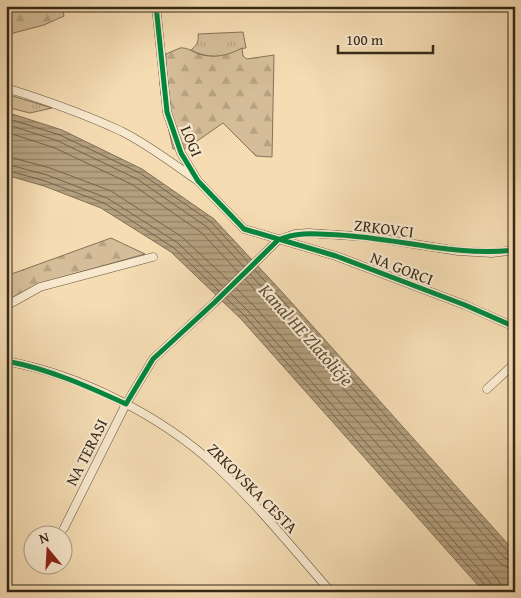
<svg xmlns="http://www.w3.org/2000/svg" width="521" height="598" font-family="'Gentium Book Plus',serif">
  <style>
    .grass { fill: url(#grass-tufts); stroke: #847258 }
    .forest { fill: url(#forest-firs); stroke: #847258 }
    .water { fill: url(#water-rules); stroke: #816f55 }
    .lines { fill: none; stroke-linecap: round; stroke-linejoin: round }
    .shore { stroke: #74644a; stroke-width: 1 }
    .minor-casing { stroke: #65553e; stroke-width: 9 }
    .minor { stroke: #f8e8ce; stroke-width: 8 }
    .cycleway-casing { stroke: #f8e8ce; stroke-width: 8 }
    .cycleway { stroke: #00873e; stroke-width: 5 }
    .labels { text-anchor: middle; stroke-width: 4.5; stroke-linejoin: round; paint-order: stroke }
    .street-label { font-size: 16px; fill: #352817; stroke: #f8e8ce }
    .water-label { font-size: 18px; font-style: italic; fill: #5b4c36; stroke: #f8e8ce }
  </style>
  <defs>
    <pattern id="grass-tufts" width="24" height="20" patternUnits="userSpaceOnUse" patternTransform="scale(1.25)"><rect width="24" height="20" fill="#d4bd98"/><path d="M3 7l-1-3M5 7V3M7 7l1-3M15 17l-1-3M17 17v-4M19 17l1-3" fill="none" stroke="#b7a282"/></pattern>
    <pattern id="forest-firs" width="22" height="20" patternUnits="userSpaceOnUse" patternTransform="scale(1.25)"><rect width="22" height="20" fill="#d4bd98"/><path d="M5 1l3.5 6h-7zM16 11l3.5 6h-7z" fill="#b7a282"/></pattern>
    <pattern id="water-rules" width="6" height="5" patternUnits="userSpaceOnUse" patternTransform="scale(1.25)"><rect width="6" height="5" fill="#b49f7e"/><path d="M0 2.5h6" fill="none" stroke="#938266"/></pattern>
  </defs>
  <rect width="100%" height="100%" fill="#f5dcb3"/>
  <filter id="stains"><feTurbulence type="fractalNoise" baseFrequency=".004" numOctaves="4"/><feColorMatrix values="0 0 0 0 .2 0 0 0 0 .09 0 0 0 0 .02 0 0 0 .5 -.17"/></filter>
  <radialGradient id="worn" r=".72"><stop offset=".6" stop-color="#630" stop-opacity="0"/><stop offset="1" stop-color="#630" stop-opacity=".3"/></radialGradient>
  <g class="grass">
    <path d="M243,32L246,48C240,48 236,52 231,54C217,59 203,56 191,50C197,45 199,42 198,34Z"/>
    <path d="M6,94L52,108L30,113L6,107Z"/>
  </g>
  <g class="forest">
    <path d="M6,6H62L64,16L44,25L6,35Z"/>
    <path d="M180,48C187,47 193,52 199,54C215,59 229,55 242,48L243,56L247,59L274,55L272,157L256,156L223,123L187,148L173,149L161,94L160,82L166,73V54Z"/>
    <path d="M111,238L145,254L38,284L6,301V276Z"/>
  </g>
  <path class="water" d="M6,112L62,130L142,169L214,219L282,292L515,552V592H484L241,319L171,252L101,208L44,186L6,175Z"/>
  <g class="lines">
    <g class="shore">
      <path d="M6,118L60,135L140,173L211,222L248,262"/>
      <path d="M6,124L58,141L137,179L207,227L244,267"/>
      <path d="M6,132L55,148L133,185L202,233L238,272"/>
      <path d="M6,156L50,168L111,191L182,237L229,281"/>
      <path d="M6,164L47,175L107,198L178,243L223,287"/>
      <path d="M6,170L45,181L104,203L174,248L219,291"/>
      <path d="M255,270L509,553L515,555"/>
      <path d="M250,274L504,557L509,560L515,561"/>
      <path d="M245,279L499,562L506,567L515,568"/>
      <path d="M236,288L255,307L496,577L500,583L501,592"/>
      <path d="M231,294L249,312L490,582L494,592"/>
      <path d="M226,298L245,316L486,586L487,592"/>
    </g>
    <g class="minor-casing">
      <g id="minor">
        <path d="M156,6L167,112L181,153L198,181L244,229L336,256L465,305L515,327"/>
        <path d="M6,88C45,100 84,114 121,131C147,144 171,162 195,179"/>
        <path d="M6,306L40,287L153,257"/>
        <path d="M6,361C81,375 162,416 218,468C259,506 294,550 331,592"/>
        <path d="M487,389L515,363"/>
        <path d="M64,528L126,404L153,359L215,302L278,240L295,234L308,233L370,237L458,251L492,253L515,250"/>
      </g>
    </g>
    <use href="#minor" class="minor"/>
    <g class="cycleway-casing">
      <g id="cycleway">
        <path d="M156,6L167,112L181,153L198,181L244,229L336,256L465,305L515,327"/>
        <path d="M6,361C49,369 87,386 126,404L153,359L215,302L278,240C298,231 318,234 339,235C397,238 456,257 515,250"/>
      </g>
    </g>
    <use href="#cycleway" class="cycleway"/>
  </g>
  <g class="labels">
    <g class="street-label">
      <text transform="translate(192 141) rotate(67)" y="6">LOGI</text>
      <text transform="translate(384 228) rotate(7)" y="6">ZRKOVCI</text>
      <text transform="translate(402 268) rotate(21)" y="6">NA GORCI</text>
      <text transform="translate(86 452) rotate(-63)" y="6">NA TERASI</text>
      <text transform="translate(253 488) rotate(45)" y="6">ZRKOVSKA CESTA</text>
    </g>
    <g class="water-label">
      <text transform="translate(306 335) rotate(48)" y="6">Kanal HE Zlatoličje</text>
    </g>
  </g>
  <rect width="521" height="598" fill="none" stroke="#f5dcb3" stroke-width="25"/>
  <rect x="8" y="8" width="506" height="583" fill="none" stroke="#352817" stroke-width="2.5"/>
  <rect x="12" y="12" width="496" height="573" fill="none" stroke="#352817"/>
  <g transform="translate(48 550) rotate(342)"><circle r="24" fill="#f8e8ce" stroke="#aa9b85"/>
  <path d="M0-4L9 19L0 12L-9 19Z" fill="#8f2418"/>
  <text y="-8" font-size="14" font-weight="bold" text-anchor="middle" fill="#352817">N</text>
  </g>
  <path d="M338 45v8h95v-8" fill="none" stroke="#352817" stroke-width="2.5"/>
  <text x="346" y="45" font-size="15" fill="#352817" stroke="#f8e8ce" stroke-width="4" paint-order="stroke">100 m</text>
  <rect width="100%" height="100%" filter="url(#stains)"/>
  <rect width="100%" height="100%" fill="url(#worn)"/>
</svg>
